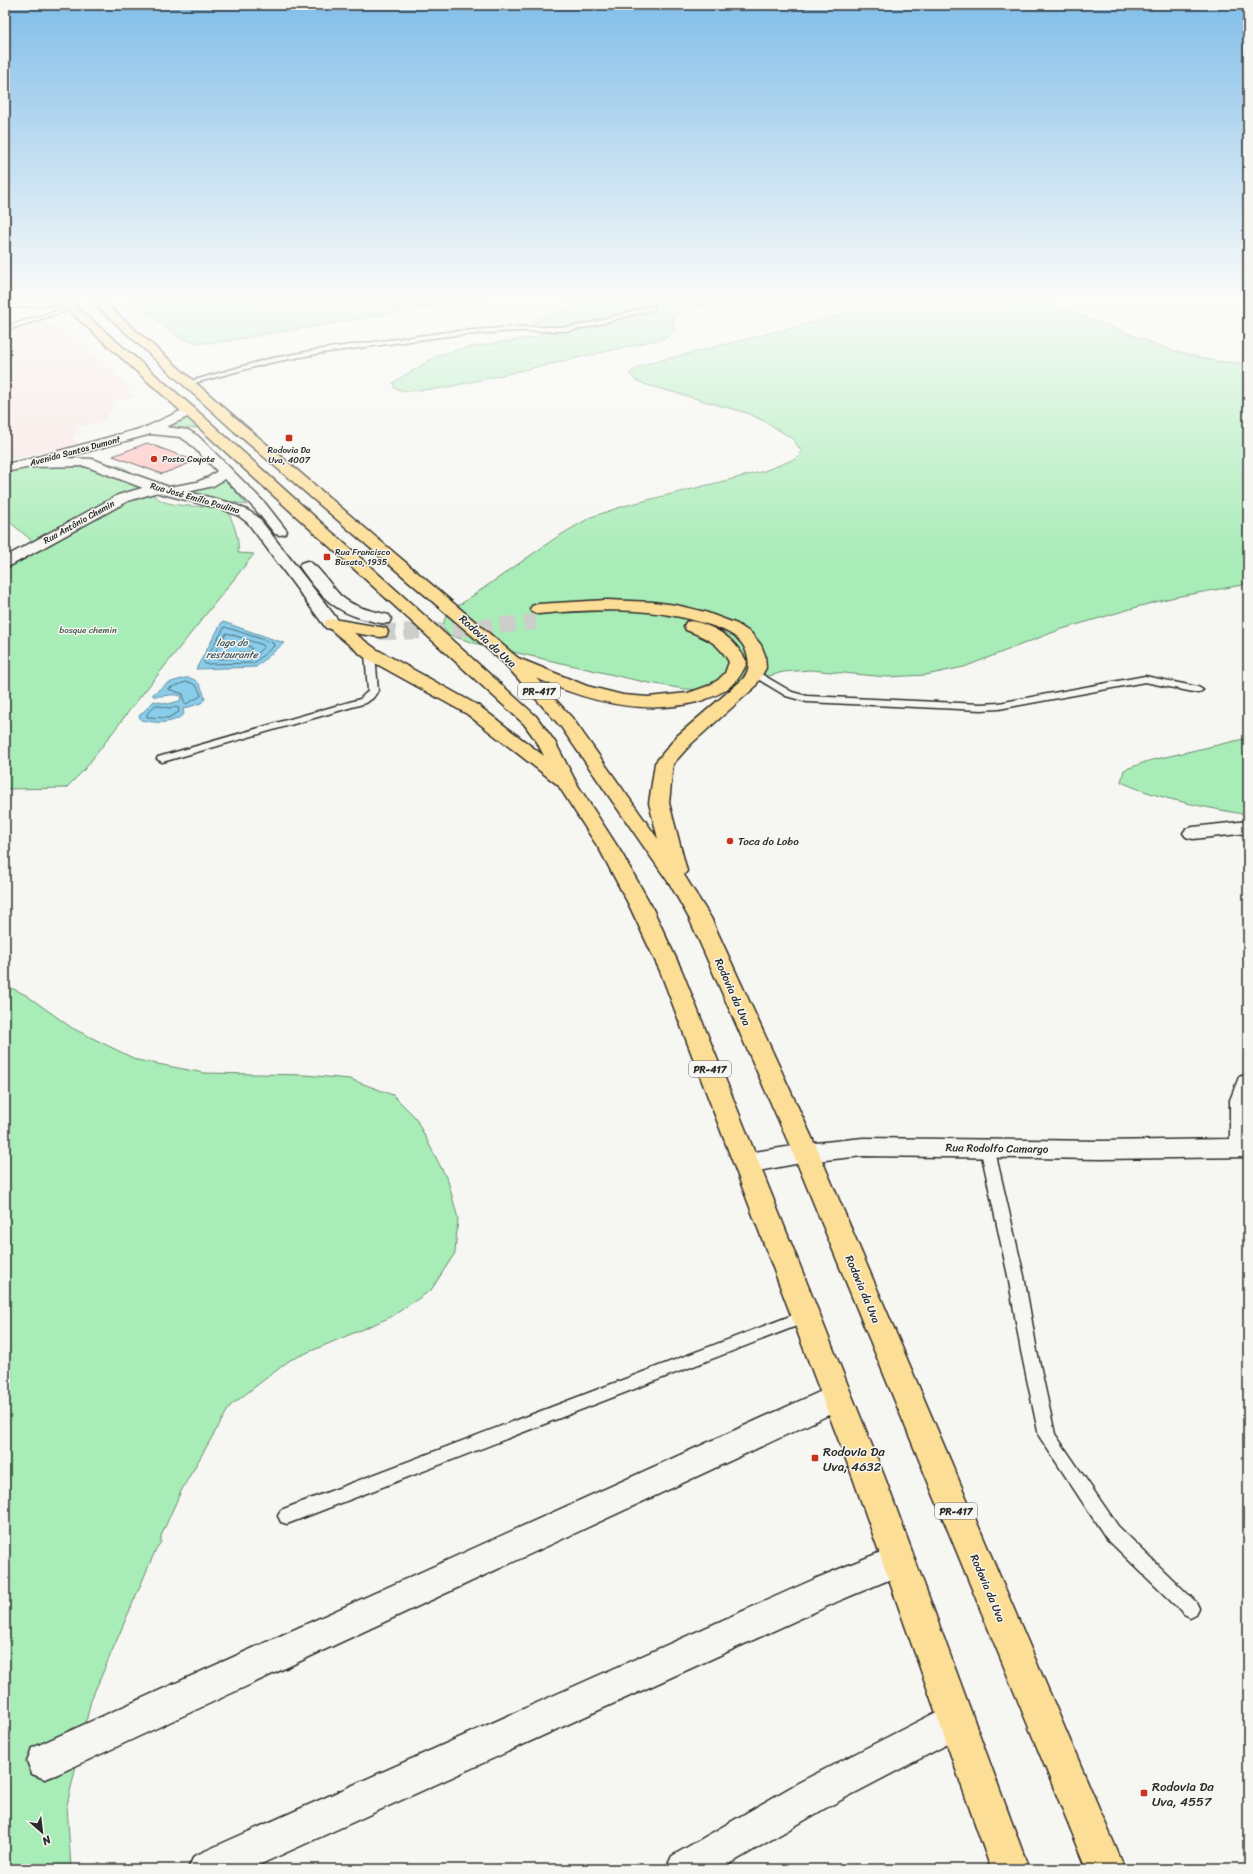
<svg xmlns="http://www.w3.org/2000/svg" width="1253" height="1874" font-family="Sriracha,sans-serif">
  <style>
    .built { fill: #f9e6e3 }
    .green { fill: #a8ecb7; stroke: #6a8c71 }
    .water { fill: #89cdea; stroke: #638c9e }
    .lines { fill: none; stroke-linecap: round; stroke-linejoin: round }
    .shore { stroke: #516c77; stroke-width: 1 }
    .building { fill: #ffc2bf; stroke: #2b2b2b }
    .primary-tunnel { stroke: #cdcdca; stroke-width: 16; stroke-dasharray: 16 8; stroke-linecap: butt }
    .lane-casing { stroke: #2b2b2b; stroke-width: 3 }
    .street-casing { stroke: #2b2b2b; stroke-width: 3 }
    .secondary-casing { stroke: #2b2b2b; stroke-width: 3 }
    .primary-casing { stroke: #2b2b2b; stroke-width: 3 }
    .lane { fill: #f6f6f2; fill-rule: evenodd }
    .street { fill: #f6f6f2; fill-rule: evenodd }
    .secondary { fill: #f6f6f2; fill-rule: evenodd }
    .primary { fill: #fdde96; fill-rule: evenodd }
    .poi-dot { fill: #c8321e; stroke: #f6f6f2; stroke-width: 1.5 }
    .labels { text-anchor: middle; stroke-width: 3; stroke-linejoin: round; paint-order: stroke }
    .far-poi-label { font-size: 9px; fill: #2b2b2b; stroke: #f6f6f2; text-anchor: start }
    .far-street-label { font-size: 9px; fill: #2b2b2b; stroke: #f6f6f2 }
    .far-park-label { font-size: 9px; fill: #4a5b4e; stroke: #f6f6f2 }
    .far-water-label { font-size: 10px; font-style: italic; fill: #42545b; stroke: #f6f6f2 }
    .shield { fill: #f6f6f2; stroke: #686867; stroke-width: 1 }
    .shield-label { font-size: 10px; font-weight: bold; fill: #2b2b2b }
    .street-label { font-size: 11px; fill: #2b2b2b; stroke: #f6f6f2 }
    .poi-label { font-size: 11px; fill: #2b2b2b; stroke: #f6f6f2; text-anchor: start }
    .near-poi-label { font-size: 13px; fill: #2b2b2b; stroke: #f6f6f2; text-anchor: start }
  </style>
  <rect width="100%" height="100%" fill="#f6f6f2"/>
  <filter id="ink" filterUnits="userSpaceOnUse"><feTurbulence type="fractalNoise" baseFrequency=".025" numOctaves="2"/><feDisplacementMap in="SourceGraphic" scale="8" xChannelSelector="R" yChannelSelector="G"/><feConvolveMatrix kernelMatrix="1 2 1 2 8 2 1 2 1" color-interpolation-filters="sRGB"/></filter>
  <g filter="url(#ink)">
    <path class="built" d="M5,317L12,319L18,317L64,327L117,376L135,397L116,400L105,421L77,428L79,432L76,433L72,437L78,444L5,461Z"/>
    <g class="green">
      <path d="M131,300H487L434,306L220,342L201,343L182,339Z"/>
      <path d="M560,300H1039L1174,351L1214,361L1248,364V584L1175,597L1144,605L1059,630L964,667L926,675L887,677L810,670L783,672L731,687L706,690L684,689L644,682L474,643L449,635L442,627L446,616L458,606L557,537L591,517L624,506L764,471L795,459L802,452L793,439L766,422L747,413L647,385L635,380L629,374L638,367L654,362L832,318L844,314L847,309C842,304 831,303 824,301C803,298 688,301 675,315C672,318 674,326 675,330L669,336L661,339L444,388L408,391L395,389L393,383L397,380L439,355L465,348L537,337L544,332L536,325L535,321C550,313 567,312 582,305L575,302Z"/>
      <path d="M188,418L198,428H168Z"/>
      <path d="M86,461C103,463 123,463 135,476C144,484 151,495 162,501C178,508 209,506 226,506C232,521 240,537 238,553L254,554L129,711L84,770L66,788L5,789V569L27,558L34,549L30,539L5,518V472L35,466Z"/>
      <path d="M226,480L247,505L190,493Z"/>
      <path d="M1248,738V815C1205,807 1161,800 1121,782L1124,770L1148,761Z"/>
      <path d="M5,985L26,995L72,1028L137,1060L204,1073L306,1075L350,1079L393,1095L415,1117L448,1181L458,1219L455,1253L431,1290L391,1317L290,1360L230,1406L181,1491L161,1536V1542L156,1549L91,1700L67,1805L71,1869H5Z"/>
    </g>
    <g class="water">
      <path d="M222,622H223L284,643L256,667L196,669Z"/>
      <path d="M185,678C198,677 202,687 205,699L201,703L183,709L184,714C172,725 156,723 141,720L139,716L154,701L168,704L180,701L181,696C174,693 162,697 153,696V694L168,683Z"/>
    </g>
    <g class="lines">
      <g class="shore">
        <path d="M225,627L273,643L274,646L254,663L205,664L204,662Z"/>
        <path d="M227,633L263,645L264,647L252,658L214,659L213,656Z"/>
        <path d="M230,640L251,647L252,650L249,652L224,653Z"/>
        <path d="M186,682C195,682 199,688 201,696L186,704L184,702L183,694L168,689Z"/>
        <path d="M156,705L168,708L178,707L179,712L168,718L147,717V714Z"/>
      </g>
    </g>
    <path class="building" d="M147,443L195,461L162,474L113,456Z"/>
    <g class="lines">
      <path class="primary-tunnel" d="M380,632L439,631L536,622"/>
      <g class="lane-casing">
        <g id="lane">
          <path d="M652,306L654,307V309L588,327L568,331H516L447,336L322,353L269,363L187,385L184,383L268,359L322,349L447,332L516,327H568L586,324Z"/>
          <path d="M69,307L74,308L5,331V327Z"/>
          <path d="M370,650L375,653L378,691L373,698L366,703L166,761L162,762L157,759L158,757L360,699L368,691L365,653Z"/>
          <path d="M756,671L792,692L807,696L981,704L999,703L1145,676L1198,687L1203,690L1198,693L1145,682L999,709L981,710L807,702L786,696L753,676L751,674Z"/>
          <path d="M987,1142L992,1143L994,1147L1024,1276L1037,1351L1055,1434L1118,1526L1196,1602L1199,1608L1196,1614L1190,1617L1184,1614L1106,1538L1039,1436L1021,1351L1008,1276L980,1147L982,1143Z"/>
          <path d="M806,1310L812,1312L814,1316L812,1320L287,1524L281,1522L278,1516L281,1510Z"/>
        </g>
      </g>
      <g class="street-casing">
        <g id="street">
          <path d="M32,300H68L69,301L63,304L5,308V302Z"/>
          <path d="M156,484L161,485L163,488L161,491L128,501L10,566L5,568V557L118,495Z"/>
          <path d="M1248,821V833L1193,839L1186,837L1183,833L1186,829L1193,827Z"/>
          <path d="M1248,1074V1157L1101,1159L863,1156L806,1162L747,1173L738,1170L734,1163L738,1156L747,1153L806,1144L863,1138L1101,1141L1230,1139V1100L1239,1077Z"/>
          <path d="M837,1384L848,1388L852,1397L848,1406L58,1774L45,1779L32,1774L27,1761L32,1748Z"/>
          <path d="M898,1545L910,1549L914,1560L910,1571L841,1600L250,1869H188L194,1856L817,1578Z"/>
          <path d="M956,1702L969,1707L974,1720L969,1733L824,1809L721,1869H666L672,1856L798,1783Z"/>
        </g>
      </g>
      <g class="secondary-casing">
        <g id="secondary">
          <path d="M189,407L194,408L195,411L194,414L166,427L188,430L198,436L265,503L287,531L285,534L280,535L275,534L255,509L225,479L213,486L188,492C212,498 238,502 258,517L338,620L340,624L338,628L332,629L326,628L248,523L239,516L225,510L151,491L85,466L31,467L5,472V464L30,459L146,427ZM151,434L180,437L188,442L217,471L209,477L197,482L169,487L92,459L64,458Z"/>
          <path d="M307,561C318,564 332,588 342,597C355,608 373,611 389,615L391,619L389,623C381,624 375,622 368,620C333,612 319,594 299,566L301,563Z"/>
        </g>
      </g>
      <g class="primary-casing">
        <g id="primary">
          <path d="M57,300H68L194,408L536,716L555,742L577,784L621,852L651,905L682,971L885,1478L1029,1869H991L853,1478L660,971L629,905L601,852L558,785L467,714L364,657L324,624L326,620L333,619L386,628L388,632L386,636L380,637L354,633L376,649L479,706L544,756L537,742L524,724L184,414Z"/>
          <path d="M90,300H101L244,425L518,658L587,686L623,695L648,697L688,693L708,686L718,680L725,673L729,662C719,643 705,637 686,630L684,626L686,622C694,620 700,623 708,626C727,634 737,644 747,662C738,686 721,695 697,702C642,716 586,701 536,678L573,719L658,839L649,803L655,763L677,736L743,679C749,671 750,664 747,654C743,637 725,630 710,625C654,606 596,609 538,614L532,612L530,609L532,606L538,604L607,600L653,602L676,605L705,612L737,624L751,633L761,645L765,655L766,668L755,687L691,744L673,764L669,803L687,871L684,875L711,918L819,1153L1125,1869H1087L793,1153L689,918L671,886L561,727L504,663L234,431Z"/>
        </g>
      </g>
      <use href="#lane" class="lane"/>
      <use href="#street" class="street"/>
      <use href="#secondary" class="secondary"/>
      <use href="#primary" class="primary"/>
    </g>
  </g>
  <linearGradient id="sky" x2="0" y2="1"><stop stop-color="#82bee9"/><stop offset="0.53" stop-color="#fbfbf9"/><stop offset="1" stop-color="#fbfbf9" stop-opacity="0"/></linearGradient>
  <rect width="1253" height="562" fill="url(#sky)"/>
  <g class="poi-dot">
    <rect x="285" y="434" width="8" height="8" rx="2"/>
    <circle cx="154" cy="459" r="4"/>
    <rect x="323" y="553" width="8" height="8" rx="2"/>
    <circle cx="730" cy="841" r="4"/>
    <rect x="811" y="1454" width="8" height="8" rx="2"/>
    <rect x="1140" y="1789" width="8" height="8" rx="2"/>
  </g>
  <g class="labels">
    <g class="far-poi-label">
      <text x="289" y="453" text-anchor="middle">Rodovia Da<tspan x="289" dy="10">Uva, 4007</tspan></text>
      <text x="162" y="462">Posto Coyote</text>
      <text x="335" y="555">Rua Francisco<tspan x="335" dy="10">Busato, 1935</tspan></text>
    </g>
    <g class="far-street-label">
      <text transform="translate(75 451) rotate(-15)" y="3">Avenida Santos Dumont</text>
      <text transform="translate(195 498) rotate(16)" y="3">Rua José Emílio Paulino</text>
      <text transform="translate(79 522) rotate(-29)" y="3">Rua Antônio Chemin</text>
    </g>
    <g class="far-park-label">
      <text x="88" y="633">bosque chemin</text>
    </g>
    <g class="far-water-label">
      <text x="232" y="646">lago do<tspan x="232" dy="12">restaurante</tspan></text>
    </g>
    <g class="shield">
      <rect x="518" y="683" width="42" height="16" rx="3"/>
      <rect x="689" y="1061" width="42" height="16" rx="3"/>
      <rect x="935" y="1503" width="42" height="16" rx="3"/>
    </g>
    <g class="shield-label">
      <text x="539" y="695">PR-417</text>
      <text x="710" y="1073">PR-417</text>
      <text x="956" y="1515">PR-417</text>
    </g>
    <g class="street-label">
      <text transform="translate(488 641) rotate(42)" y="4">Rodovia da Uva</text>
      <text transform="translate(733 992) rotate(66)" y="4">Rodovia da Uva</text>
      <text transform="translate(997 1148) rotate(1)" y="4">Rua Rodolfo Camargo</text>
      <text transform="translate(863 1289) rotate(67)" y="4">Rodovia da Uva</text>
      <text transform="translate(988 1588) rotate(67)" y="4">Rodovia da Uva</text>
    </g>
    <g class="poi-label">
      <text x="738" y="845">Toca do Lobo</text>
    </g>
    <g class="near-poi-label">
      <text x="823" y="1456">Rodovia Da<tspan x="823" dy="15">Uva, 4632</tspan></text>
      <text x="1152" y="1791">Rodovia Da<tspan x="1152" dy="15">Uva, 4557</tspan></text>
    </g>
  </g>
  <rect width="1253" height="1874" fill="none" stroke="#f6f6f2" stroke-width="20"/>
  <rect x="10" y="10" width="1233" height="1854" fill="none" stroke="#2b2b2b" stroke-width="1.5" filter="url(#ink)"/>
  <g transform="translate(42 1832) rotate(152)" stroke="#f6f6f2" stroke-width="3" paint-order="stroke">
  <path d="M0-3L7 15L0 10L-7 15Z" fill="#2b2b2b"/>
  <text y="-6" font-size="11" font-weight="bold" text-anchor="middle" fill="#2b2b2b">N</text>
  </g>
</svg>
